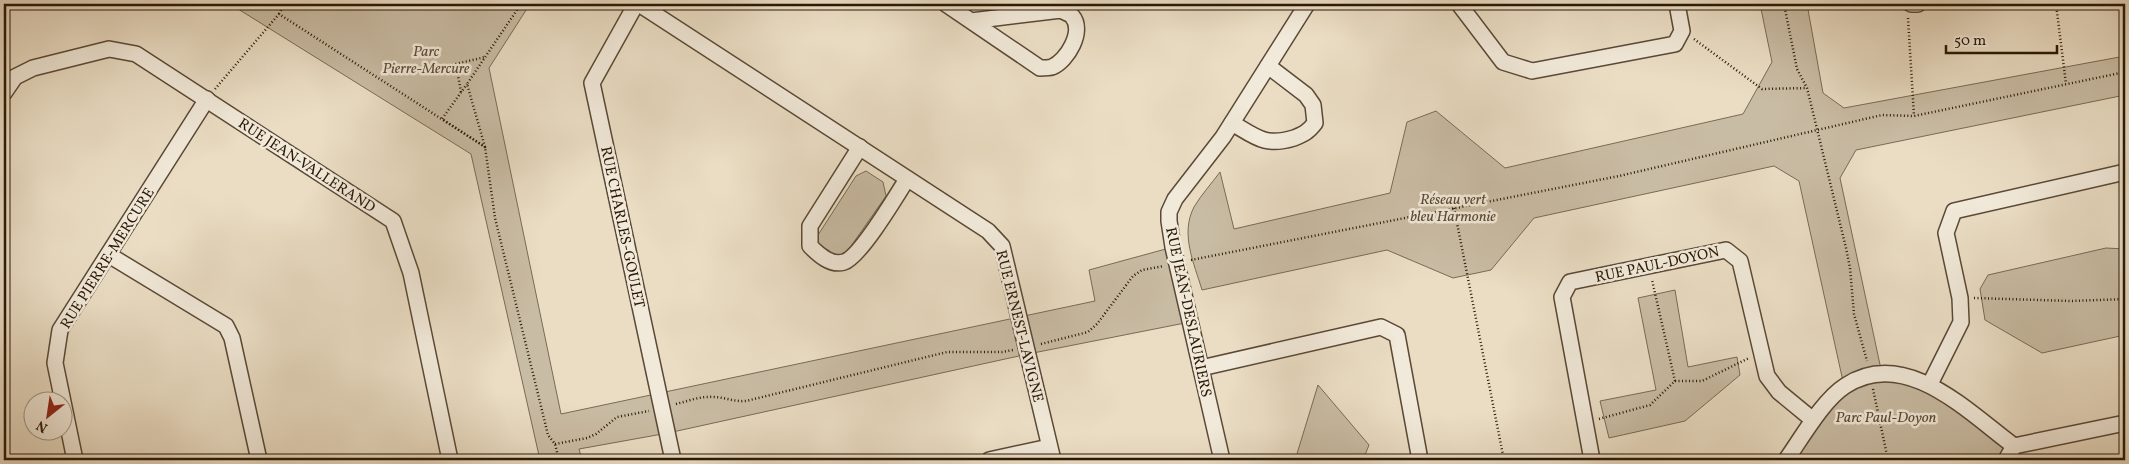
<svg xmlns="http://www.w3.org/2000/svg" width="2129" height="464" font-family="Vollkorn,serif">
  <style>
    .green { fill: #c9bca4; stroke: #7a6a55 }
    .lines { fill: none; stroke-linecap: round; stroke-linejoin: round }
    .minor-casing { stroke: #5a4936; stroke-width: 18 }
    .path { stroke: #2a1806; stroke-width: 2.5; stroke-dasharray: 1 2.5; stroke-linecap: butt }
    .minor { stroke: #f1e9d9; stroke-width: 15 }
    .labels { text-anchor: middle; stroke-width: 5; stroke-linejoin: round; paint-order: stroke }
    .park-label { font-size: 15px; font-style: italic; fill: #5a4935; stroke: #f1e9d9 }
    .street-label { font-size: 15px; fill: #2a1806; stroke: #f1e9d9 }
  </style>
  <rect width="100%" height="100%" fill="#eaddc4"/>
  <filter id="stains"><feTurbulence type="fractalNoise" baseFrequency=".004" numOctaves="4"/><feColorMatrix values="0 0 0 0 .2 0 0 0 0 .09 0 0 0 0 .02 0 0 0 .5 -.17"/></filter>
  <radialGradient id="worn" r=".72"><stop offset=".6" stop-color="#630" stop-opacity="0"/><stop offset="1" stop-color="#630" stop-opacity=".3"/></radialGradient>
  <g class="green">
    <path d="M230,4H530L489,68L561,414L1095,301L1089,270L1173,247L1190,322L1028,354L668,433L579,449L582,460H540L471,154Z"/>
    <path d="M1760,4H1807L1823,93L1844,108L2125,56V95L1856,150L1840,178L1882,374L1906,375L2014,446L2006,460H1786L1844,386L1799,181L1774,166L1534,218L1491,270L1453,278L1387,250L1202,290C1194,263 1180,234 1194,207C1201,195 1212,183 1220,172L1234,229L1390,193L1407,122L1436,111L1505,168L1743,114L1772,62Z"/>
    <path d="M866,171L883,182L886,196L849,249C837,260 831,254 818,247V235L856,176Z"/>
    <path d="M2106,248L2125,249V335L2042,353L1985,320L1980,289L1988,275Z"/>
    <path d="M1675,290L1688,367L1737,357L1740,375L1685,421L1609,438L1600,401L1656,390L1638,298Z"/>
    <path d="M1318,385L1369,445L1363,460H1299L1296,457Z"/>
  </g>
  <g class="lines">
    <g class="minor-casing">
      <g id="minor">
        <path d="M636,4L592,83L673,460"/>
        <path d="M639,4L988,231L1002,246L1053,460"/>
        <path d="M946,4L1040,68C1044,68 1049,68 1052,67C1067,61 1085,31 1072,16C1070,14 1064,12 1061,10L971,21"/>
        <path d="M1459,4L1503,62L1532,71L1675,44L1682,31L1677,4"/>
        <path d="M1911,4H1918"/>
        <path d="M4,93L15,77L33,68L109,49L136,54L393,221L411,273L450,460"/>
        <path d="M1232,123C1256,137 1265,147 1294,138C1304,134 1308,132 1315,123L1313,105L1306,95L1268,66"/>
        <path d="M860,147L810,226V246C819,255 831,266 844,262C860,257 897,195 907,179"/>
        <path d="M109,255L226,326L232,338L259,460"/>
        <path d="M1201,368L1381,327L1397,335L1420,460"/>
        <path d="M1930,384L1961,322L1960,298L1946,233L1954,211L2125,172"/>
        <path d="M75,460L55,363L60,330L207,99"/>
        <path d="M989,460L1049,447"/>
        <path d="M1222,460L1173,247L1169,221V212L1175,199L1223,137L1307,4"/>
        <path d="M1592,460L1562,297L1570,282L1726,250L1740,261L1767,376L1779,392L1813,420"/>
        <path d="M1786,460C1801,439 1823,400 1845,386C1905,346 1968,412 2014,446"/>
        <path d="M2006,460L2014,446L2125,423"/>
      </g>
    </g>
    <g class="path">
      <path d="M521,4L467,84L485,147L495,218L548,435L555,444L559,460"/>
      <path d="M1784,4L1797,69L1807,88L1846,248L1850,268L1854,314L1867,361"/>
      <path d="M2056,4L2066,84"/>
      <path d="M279,14L284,4"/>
      <path d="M1908,18L1914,116"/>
      <path d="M1694,39L1762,89L1807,88"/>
      <path d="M215,89L279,14L485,147L442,119L467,84"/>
      <path d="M461,92L456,64L485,57"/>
      <path d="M1454,208L1504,460"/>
      <path d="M1191,260L1619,176L1882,115L1914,116L2125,72"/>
      <path d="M1974,298L2072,301L2125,299"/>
      <path d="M1041,344L1088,332L1097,324L1133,276L1142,270L1164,266"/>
      <path d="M1675,381H1702L1749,358"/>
      <path d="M1873,389L1888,460"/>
      <path d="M676,404C688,401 701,396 713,397C724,397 734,402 746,401L947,352H1002L1013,350"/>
      <path d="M1599,419L1650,405L1675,381L1652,280"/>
      <path d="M555,444L587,438L596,434L617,417L649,411"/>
    </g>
    <use href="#minor" class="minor"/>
  </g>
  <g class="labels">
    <g class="park-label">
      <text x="426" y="56">Parc<tspan x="426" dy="17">Pierre-Mercure</tspan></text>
      <text x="1453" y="204">Réseau vert<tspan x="1453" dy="17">bleu Harmonie</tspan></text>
      <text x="1886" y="422">Parc Paul-Doyon</text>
    </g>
    <g class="street-label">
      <text transform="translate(307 165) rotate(33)" y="5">RUE JEAN-VALLERAND</text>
      <text transform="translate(623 227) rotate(78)" y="5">RUE CHARLES-GOULET</text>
      <text transform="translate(107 258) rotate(-58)" y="5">RUE PIERRE-MERCURE</text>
      <text transform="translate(1657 264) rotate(-12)" y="5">RUE PAUL-DOYON</text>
      <text transform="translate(1189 312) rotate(78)" y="5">RUE JEAN-DESLAURIERS</text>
      <text transform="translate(1020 326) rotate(76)" y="5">RUE ERNEST-LAVIGNE</text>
    </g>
  </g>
  <rect width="2129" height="464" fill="none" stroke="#eaddc4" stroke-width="20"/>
  <rect x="5" y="5" width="2119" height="454" fill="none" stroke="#2a1806" stroke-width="2.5"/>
  <rect x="10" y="10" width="2109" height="444" fill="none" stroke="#2a1806"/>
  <g transform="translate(48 416) rotate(210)"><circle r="24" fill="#f1e9d9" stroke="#a19585"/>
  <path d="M0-4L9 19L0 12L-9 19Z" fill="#8f2418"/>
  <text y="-8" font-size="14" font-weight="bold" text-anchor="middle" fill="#2a1806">N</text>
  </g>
  <path d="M1946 45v8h111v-8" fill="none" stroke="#2a1806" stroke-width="2.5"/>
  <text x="1954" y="45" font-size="15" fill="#2a1806" stroke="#f1e9d9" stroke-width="4" paint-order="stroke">50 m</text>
  <rect width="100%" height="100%" filter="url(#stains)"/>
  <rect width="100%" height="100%" fill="url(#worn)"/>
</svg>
